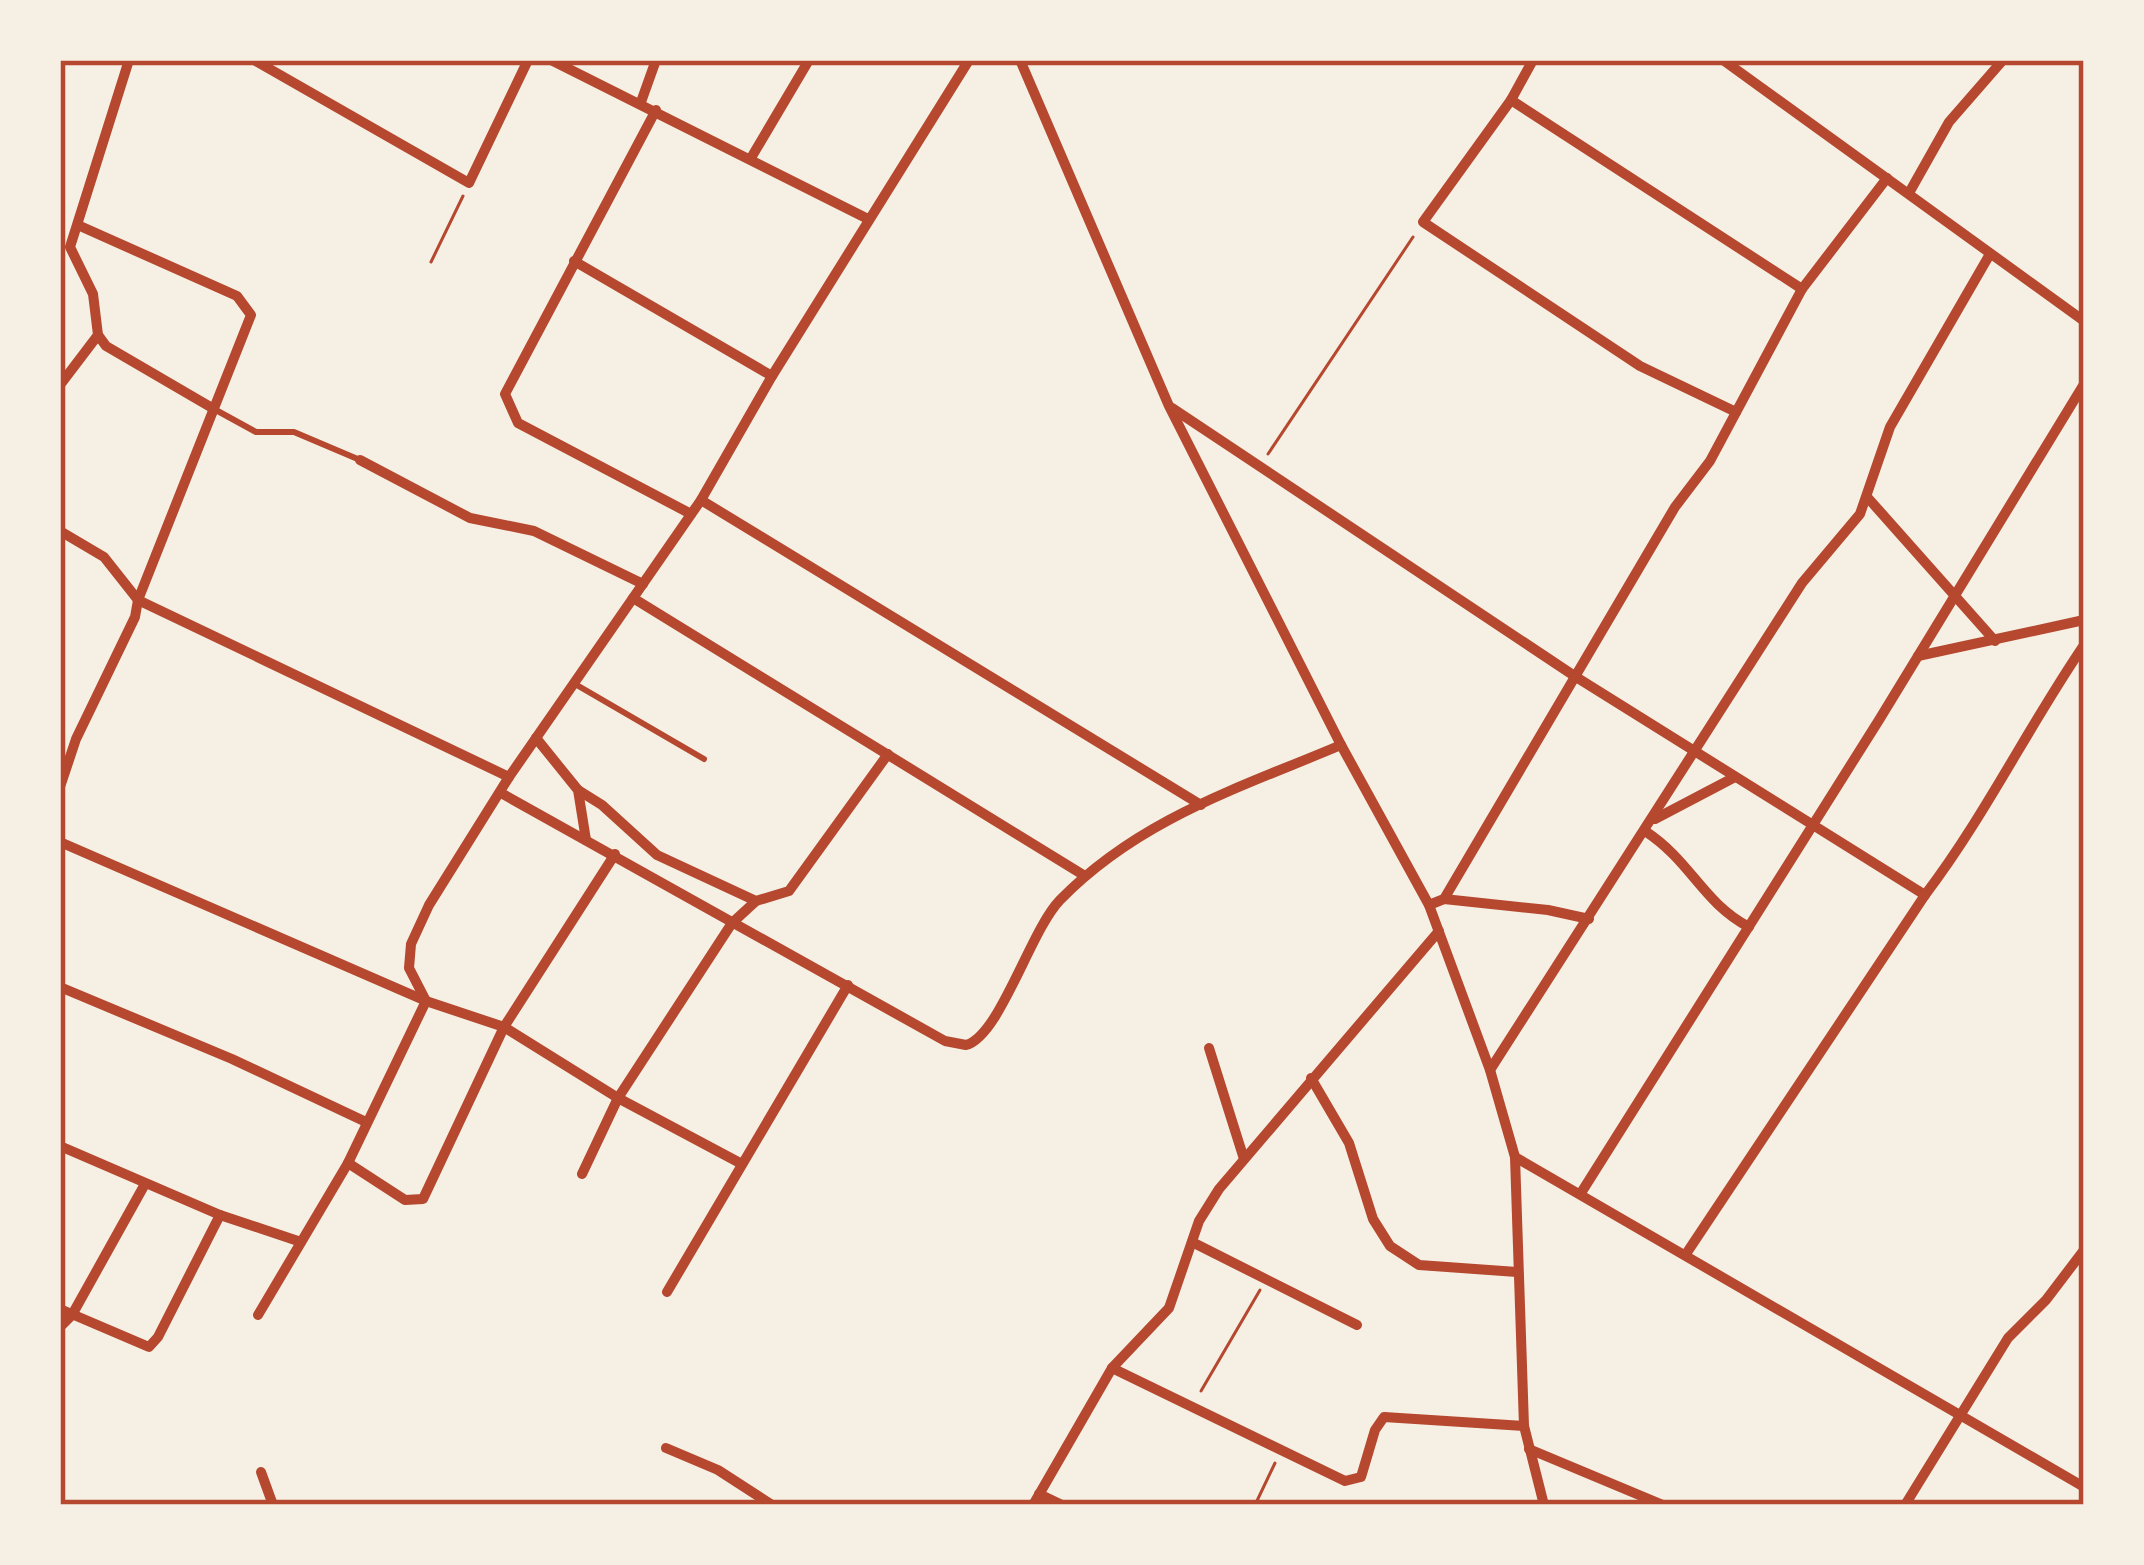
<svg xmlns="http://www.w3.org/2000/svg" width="2144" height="1565" font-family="Overpass,sans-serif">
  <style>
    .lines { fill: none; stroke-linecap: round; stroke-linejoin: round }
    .path { stroke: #b5482f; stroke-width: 3 }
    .service { stroke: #b5482f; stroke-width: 6 }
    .minor { stroke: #b5482f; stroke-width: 10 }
    .neatline { fill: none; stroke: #b5482f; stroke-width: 4.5 }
  </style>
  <rect width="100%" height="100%" fill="#f6efe4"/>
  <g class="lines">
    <g class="path">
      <path d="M431,262L463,196"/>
      <path d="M1268,454L1413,237"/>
      <path d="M1201,1391L1260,1290"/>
      <path d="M1255,1505L1275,1463"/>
    </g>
    <g class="service">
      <path d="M214,409L256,432H294L360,460"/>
      <path d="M575,684L704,759"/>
    </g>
    <g class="minor">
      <path d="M129,60L70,247L93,294L98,335L106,346L214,409"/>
      <path d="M254,60L469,183L528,60"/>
      <path d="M551,60L868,219"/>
      <path d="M1020,60L1169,406L1341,745L1429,905L1490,1070L1515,1157L1524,1426L1544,1505"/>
      <path d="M1533,60L1511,100L1423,222L1640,366L1736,412"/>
      <path d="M1723,60L2084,321"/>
      <path d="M1511,100L1802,289"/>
      <path d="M641,102L656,60"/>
      <path d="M656,110L505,394L518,423L691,514"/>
      <path d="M751,158L809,60"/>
      <path d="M1909,193L1949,122L2003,60"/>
      <path d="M574,261L772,376"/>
      <path d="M60,385L98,335"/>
      <path d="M1172,408L1576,677L1925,895"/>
      <path d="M360,460L470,518L534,531L643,584"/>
      <path d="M1868,498L1995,641"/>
      <path d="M701,500L1201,805"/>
      <path d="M60,531L104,557L138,600L509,777"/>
      <path d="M633,598L1085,876"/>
      <path d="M1918,656L2084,620"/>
      <path d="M536,738L578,790L586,840"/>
      <path d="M60,787L76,739L135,617L138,600L251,315L237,296L80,226"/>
      <path d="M578,790L602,805L657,855L756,901"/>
      <path d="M501,793L945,1041L966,1045C1000,1036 1030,931 1060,900C1139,819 1239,788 1341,745"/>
      <path d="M1655,819L1735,777"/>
      <path d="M1645,831C1692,862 1702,902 1749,927"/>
      <path d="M60,842L426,1001L504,1027L618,1098L740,1163"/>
      <path d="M1444,899L1548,910L1589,919"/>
      <path d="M1429,905L1444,899L1675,507L1710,461L1802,289L1887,178"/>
      <path d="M60,987L232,1059L366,1122"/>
      <path d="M1209,1048L1244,1159"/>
      <path d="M1490,1070L1802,583L1860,514L1890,427L1990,254"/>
      <path d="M1311,1078L1349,1143L1373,1219L1390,1246L1419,1265L1517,1272"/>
      <path d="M60,1146L220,1215L301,1242"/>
      <path d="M1515,1157L2084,1487"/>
      <path d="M348,1163L405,1200L423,1199L504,1027L615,854"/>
      <path d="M582,1174L618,1098L732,923L756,901L789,891L888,754"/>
      <path d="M1581,1193L1879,720L2084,384"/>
      <path d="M1192,1242L1357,1325"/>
      <path d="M1686,1254L1925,895C1985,816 2028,727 2084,645"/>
      <path d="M667,1292L848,985"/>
      <path d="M60,1309L149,1347L158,1337L220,1215"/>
      <path d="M258,1315L348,1163L426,1001L409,968L411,944L429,905L509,777L701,500L772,376L969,60"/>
      <path d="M60,1327L72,1315L145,1184"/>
      <path d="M1112,1368L1345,1481L1361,1477L1375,1430L1384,1417L1524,1426"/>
      <path d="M666,1448L718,1470L772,1505"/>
      <path d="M1529,1449L1663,1505"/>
      <path d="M261,1472L273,1505"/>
      <path d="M1039,1494L1062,1505"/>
      <path d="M1033,1505L1112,1368L1169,1308L1199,1221L1219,1189L1439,931"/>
      <path d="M1905,1505L2008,1338L2046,1300L2084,1250"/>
    </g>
  </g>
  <rect width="2144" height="1565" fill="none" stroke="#f6efe4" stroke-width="126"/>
  <rect x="63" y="63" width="2018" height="1439" class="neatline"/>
</svg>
